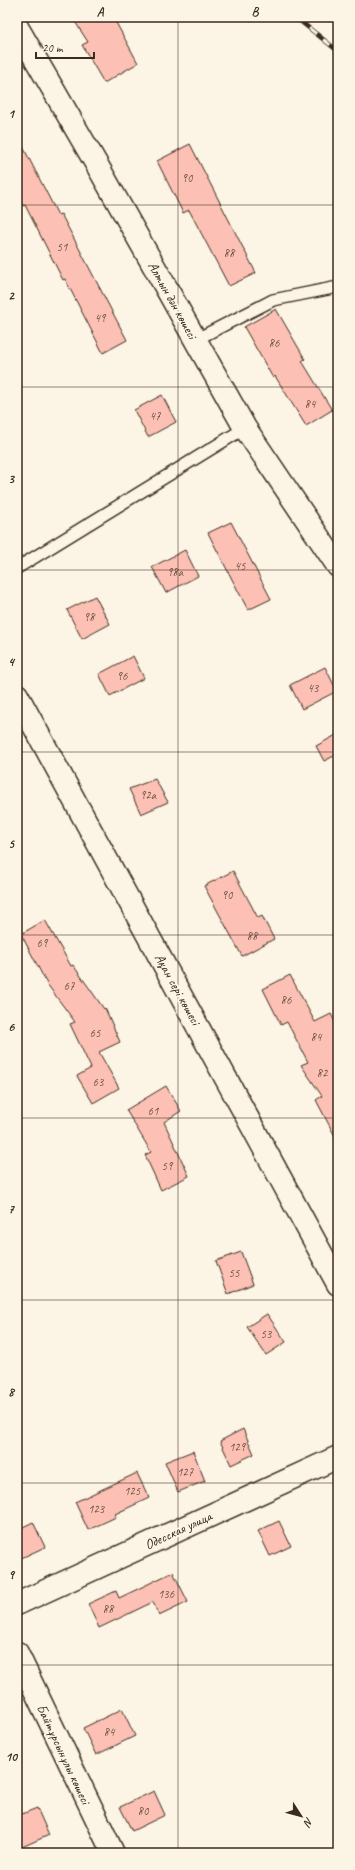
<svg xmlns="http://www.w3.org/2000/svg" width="355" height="1870" font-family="Caveat,sans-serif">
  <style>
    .building { fill: #fcc1b4; stroke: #3b2a1e }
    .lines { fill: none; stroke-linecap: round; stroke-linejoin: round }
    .lane-casing { stroke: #3b2a1e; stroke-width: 14 }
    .street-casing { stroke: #3b2a1e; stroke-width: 25 }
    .secondary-casing { stroke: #3b2a1e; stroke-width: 25 }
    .lane { stroke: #fcf5e5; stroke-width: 11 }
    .street { stroke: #fcf5e5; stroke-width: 22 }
    .secondary { stroke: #fcf5e5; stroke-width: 22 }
    .rail-casing { stroke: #3b2a1e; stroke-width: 4.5 }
    .rail { stroke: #fcf5e5; stroke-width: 3; stroke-dasharray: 9; stroke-linecap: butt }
    .grid { fill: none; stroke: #3b2a1e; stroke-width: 1; stroke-opacity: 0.55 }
    .labels { text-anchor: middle; stroke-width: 4; stroke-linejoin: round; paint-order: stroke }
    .number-label { font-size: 12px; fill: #6b5044 }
    .street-label { font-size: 14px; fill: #3b2a1e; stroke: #fcf5e5 }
    .neatline { fill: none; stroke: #3b2a1e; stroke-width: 1.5 }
    .grid-label { font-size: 13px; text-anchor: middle; font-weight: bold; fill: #3b2a1e }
  </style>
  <rect width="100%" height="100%" fill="#fcf5e5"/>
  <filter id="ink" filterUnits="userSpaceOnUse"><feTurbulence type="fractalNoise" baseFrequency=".025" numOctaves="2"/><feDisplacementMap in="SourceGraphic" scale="8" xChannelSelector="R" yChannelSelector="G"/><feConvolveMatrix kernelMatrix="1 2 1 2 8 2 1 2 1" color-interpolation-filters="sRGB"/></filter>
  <g filter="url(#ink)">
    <g class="building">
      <path d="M72,17H113L138,63L104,83L82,45L88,42Z"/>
      <path d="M17,135L58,215L61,214L127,340L103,353L65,279L63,280L25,205L23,206L17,195Z"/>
      <path d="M190,144L256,273L229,286L189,210L183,213L157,161Z"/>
      <path d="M276,309L305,359L302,361L332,410L306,426L275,376L273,378L244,327Z"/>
      <path d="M162,395L176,422L148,437L134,410Z"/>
      <path d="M231,522L271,599L248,610L208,533Z"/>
      <path d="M185,550L198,576L166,593L152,567Z"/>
      <path d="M95,596L110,624L82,639L67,610Z"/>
      <path d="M133,656L144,678L110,696L99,674Z"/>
      <path d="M325,667L337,691L302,709L290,685Z"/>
      <path d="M338,734V754L324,761L316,746Z"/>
      <path d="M155,779L168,802L141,814L129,789Z"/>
      <path d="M233,871L258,918L262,916L274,939L242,956L204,886Z"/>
      <path d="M45,920L71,966L73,965L104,1009L105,1008L120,1042L99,1052L119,1088L93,1103L77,1076L91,1068L70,1024L75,1022L47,984L21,934Z"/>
      <path d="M290,975L315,1022L331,1014L338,1028V1142L316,1100L322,1096L301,1065L308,1062L287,1022L281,1025L263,989Z"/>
      <path d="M166,1086L181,1111L164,1122L189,1176L161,1190L145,1155L151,1152L126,1110Z"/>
      <path d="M241,1252L253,1284L228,1294L216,1261Z"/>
      <path d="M267,1314L286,1342L266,1355L247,1327Z"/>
      <path d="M243,1429L254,1454L231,1465L220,1441Z"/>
      <path d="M193,1451L205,1481L178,1492L165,1462Z"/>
      <path d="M137,1473L149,1498L115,1514L116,1517L88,1530L75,1502Z"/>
      <path d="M279,1521L291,1546L270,1556L258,1531Z"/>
      <path d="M33,1522L45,1547L17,1560V1530Z"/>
      <path d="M173,1572L188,1602L159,1616L153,1602L99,1628L88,1604L116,1591L119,1598Z"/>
      <path d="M122,1709L135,1736L96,1755L83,1728Z"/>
      <path d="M154,1791L165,1815L132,1831L120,1807Z"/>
      <path d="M37,1808L49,1835L22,1847L17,1836V1816Z"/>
    </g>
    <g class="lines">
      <g class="lane-casing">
        <g id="lane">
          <path d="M195,340L273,300L338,287"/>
          <path d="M17,568L245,428"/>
        </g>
      </g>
      <g class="street-casing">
        <g id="street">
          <path d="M17,27L101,172L245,428L338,566"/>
          <path d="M17,1604L338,1457"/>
          <path d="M17,1653L113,1853"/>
        </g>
      </g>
      <g class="secondary-casing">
        <path id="secondary" d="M17,695L338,1284"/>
      </g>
      <use href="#lane" class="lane"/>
      <use href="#street" class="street"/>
      <use href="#secondary" class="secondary"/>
      <g class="rail-casing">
        <path id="rail" d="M295,17L338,51"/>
      </g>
      <use href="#rail" class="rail"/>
    </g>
  </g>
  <path class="grid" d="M178,17V1853M17,205H338M17,387H338M17,570H338M17,752H338M17,935H338M17,1118H338M17,1300H338M17,1483H338M17,1665H338"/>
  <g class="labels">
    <g class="number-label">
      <text x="187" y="182">90</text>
      <text x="62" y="251">51</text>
      <text x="229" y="257">88</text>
      <text x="100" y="322">49</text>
      <text x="274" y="347">86</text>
      <text x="310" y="408">84</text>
      <text x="155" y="420">47</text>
      <text x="240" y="570">45</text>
      <text x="175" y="576">98а</text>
      <text x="89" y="621">98</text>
      <text x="122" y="680">96</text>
      <text x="313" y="692">43</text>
      <text x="148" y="799">92а</text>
      <text x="227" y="899">90</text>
      <text x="252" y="940">88</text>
      <text x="42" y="947">69</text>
      <text x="69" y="990">67</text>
      <text x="286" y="1004">86</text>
      <text x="95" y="1037">65</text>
      <text x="316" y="1041">84</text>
      <text x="322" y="1077">82</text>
      <text x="98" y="1086">63</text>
      <text x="153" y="1115">61</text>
      <text x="167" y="1170">59</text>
      <text x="234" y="1277">55</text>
      <text x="266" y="1338">53</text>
      <text x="237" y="1451">129</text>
      <text x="185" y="1476">127</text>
      <text x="132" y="1495">125</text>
      <text x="96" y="1513">123</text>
      <text x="166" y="1598">136</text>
      <text x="108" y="1613">88</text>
      <text x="109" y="1736">84</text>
      <text x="143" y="1815">80</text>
    </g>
    <g class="street-label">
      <text transform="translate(173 300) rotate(61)" y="5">Алтын дән көшесі</text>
      <text transform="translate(178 989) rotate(61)" y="5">Ақан сері көшесі</text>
      <text transform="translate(178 1530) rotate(-25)" y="5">Одесская улица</text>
      <text transform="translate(64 1754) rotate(65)" y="5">Байтұрсынұлы көшесі</text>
    </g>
  </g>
  <rect width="355" height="1870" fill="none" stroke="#fcf5e5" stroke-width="44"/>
  <g transform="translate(301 1816) rotate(126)" stroke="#fcf5e5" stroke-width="3" paint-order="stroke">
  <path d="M0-3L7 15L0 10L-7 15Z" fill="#3b2a1e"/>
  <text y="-6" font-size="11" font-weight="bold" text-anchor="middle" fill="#3b2a1e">N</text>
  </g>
  <path d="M36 52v6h58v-6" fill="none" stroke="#3b2a1e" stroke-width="2"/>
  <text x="42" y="52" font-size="12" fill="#3b2a1e" stroke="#fcf5e5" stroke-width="3" paint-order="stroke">20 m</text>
  <rect x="22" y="22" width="311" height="1826" class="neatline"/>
  <g class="grid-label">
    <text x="100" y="16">A</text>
    <text x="255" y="16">B</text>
    <text x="11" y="118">1</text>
    <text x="11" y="300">2</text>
    <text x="11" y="483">3</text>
    <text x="11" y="666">4</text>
    <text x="11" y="848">5</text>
    <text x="11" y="1031">6</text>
    <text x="11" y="1213">7</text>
    <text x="11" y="1396">8</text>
    <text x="11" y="1579">9</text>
    <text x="11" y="1761">10</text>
  </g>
</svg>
